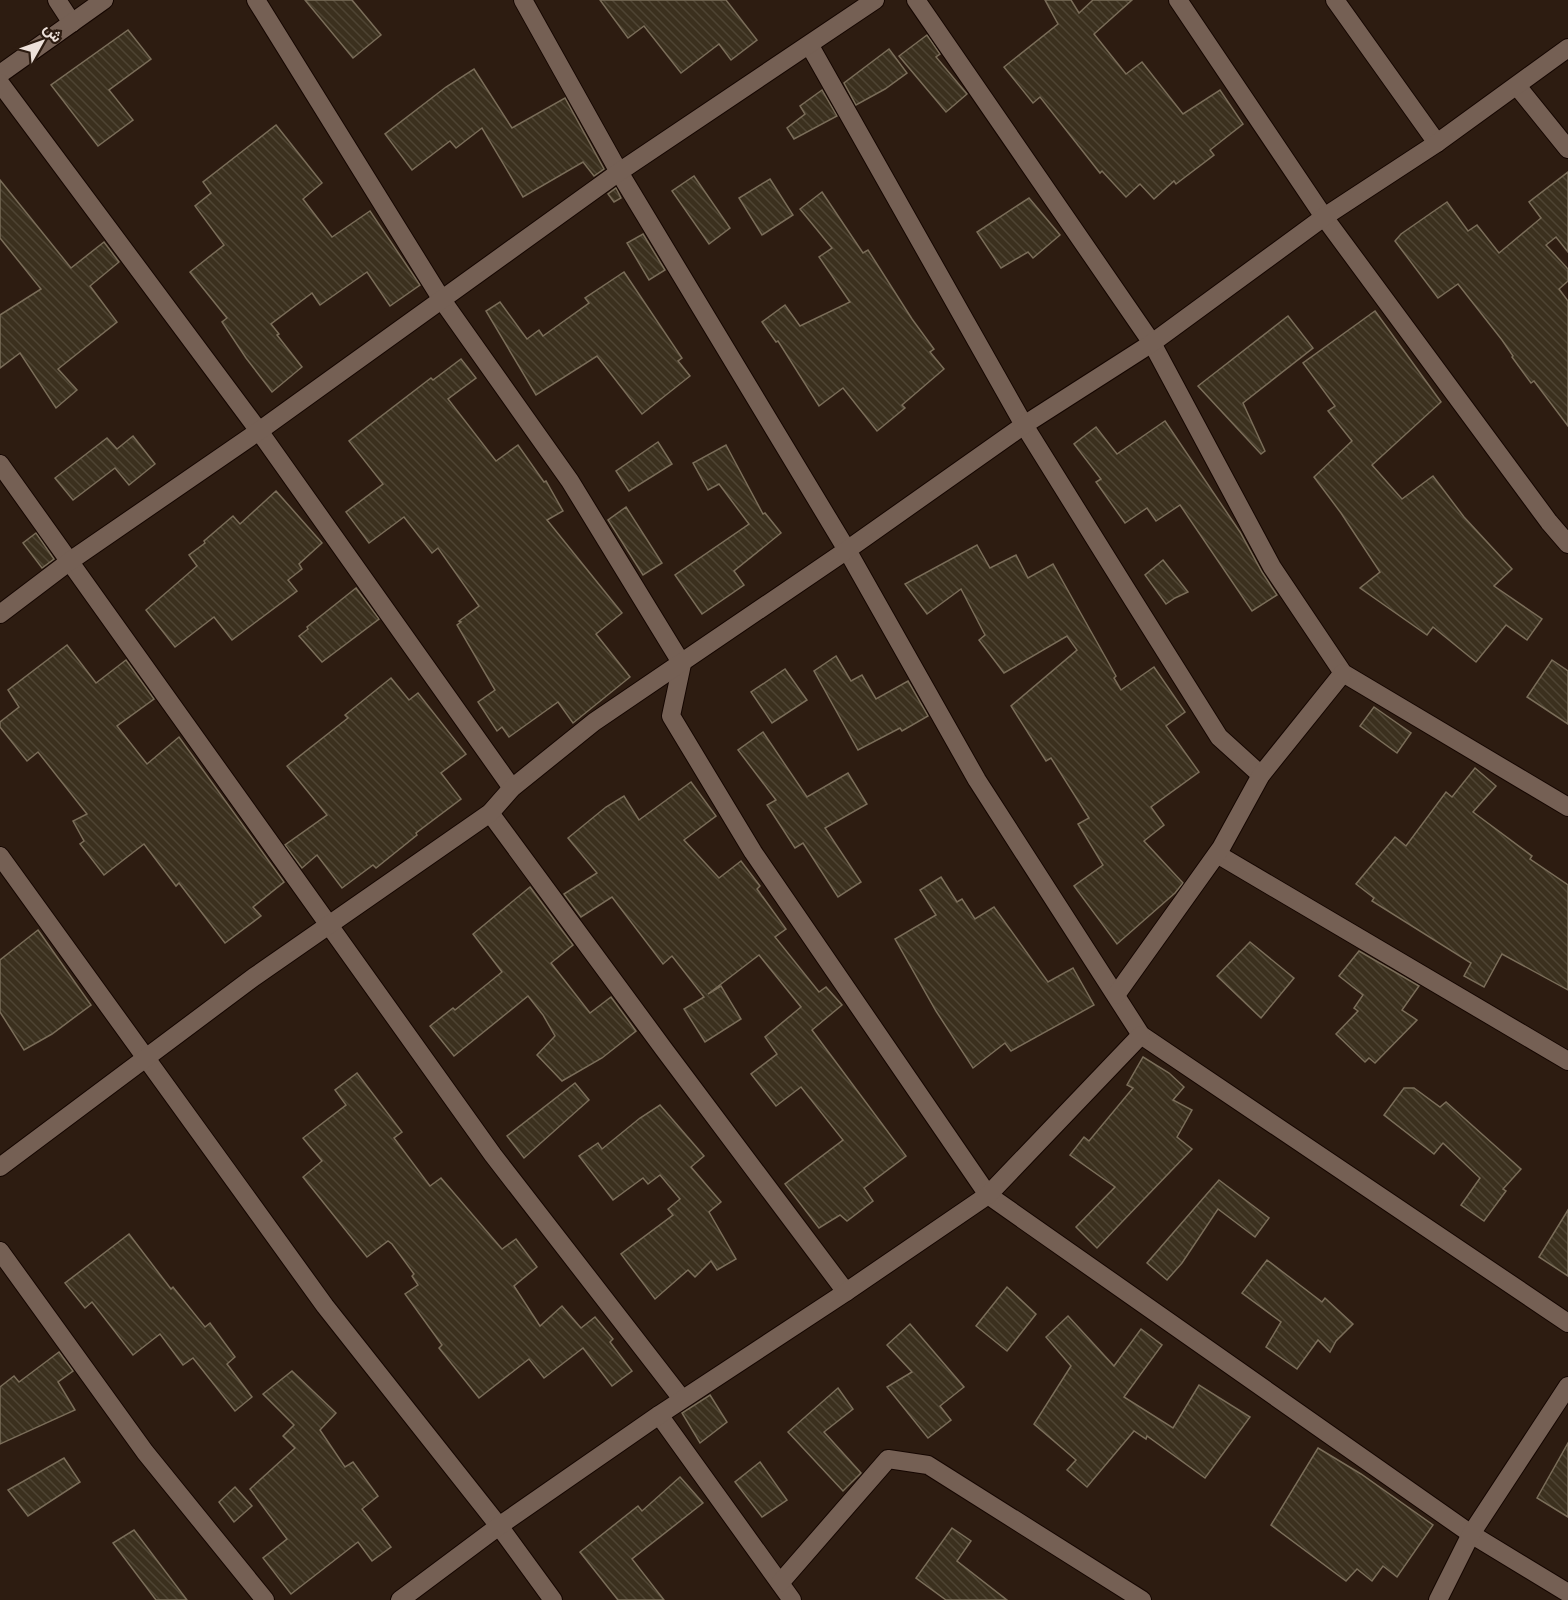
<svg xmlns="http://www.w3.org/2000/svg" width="1568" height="1600" font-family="Jost,Vazirmatn,sans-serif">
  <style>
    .building { fill: url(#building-back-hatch); stroke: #7a6d59; stroke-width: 1.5 }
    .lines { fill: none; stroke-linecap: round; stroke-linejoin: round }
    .minor-casing { stroke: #150601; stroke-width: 20 }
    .minor { stroke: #756054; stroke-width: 18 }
  </style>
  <defs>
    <pattern id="building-back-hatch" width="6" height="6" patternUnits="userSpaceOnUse" patternTransform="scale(1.5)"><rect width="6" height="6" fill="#3b301e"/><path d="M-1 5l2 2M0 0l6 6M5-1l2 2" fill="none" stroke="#4e4433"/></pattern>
  </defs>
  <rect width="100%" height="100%" fill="#2d1c11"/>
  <g class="building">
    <path d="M305,0H352L381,35L353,58Z"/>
    <path d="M600,0H726L757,40L731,60L719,44L681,73L644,26L628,38Z"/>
    <path d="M1045,0H1071L1079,13L1093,0H1132L1094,34L1126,74L1142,62L1183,114L1220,90L1243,124L1210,150L1214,155L1176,184L1174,181L1154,199L1140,184L1126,197L1102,171L1100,173L1040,97L1033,103L1004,67L1058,24Z"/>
    <path d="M128,30L151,59L109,90L133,120L98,146L51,85Z"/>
    <path d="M927,35L940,54L936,57L967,94L946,112L899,56Z"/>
    <path d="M889,49L907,73L885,89L856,105L844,83Z"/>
    <path d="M474,69L512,128L565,98L604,169L594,176L583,162L523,197L482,128L456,148L450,141L412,170L385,134L446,87Z"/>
    <path d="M822,90L837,116L794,139L787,128L805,114L800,106Z"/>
    <path d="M276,125L322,183L303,199L332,237L370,211L420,285L390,306L367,272L320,305L312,293L271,324L279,334L277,335L302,367L272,392L246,358L222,322L227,318L190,272L224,245L195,206L211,193L203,182Z"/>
    <path d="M1568,172V252L1556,237L1546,245L1568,269V281L1559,289L1568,301V426L1534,381L1531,383L1512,357L1513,356L1502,340L1458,284L1438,298L1395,241L1401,234L1447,202L1468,231L1477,225L1499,253L1541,218L1529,202Z"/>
    <path d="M694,176L730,228L709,244L672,191Z"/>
    <path d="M770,179L793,215L762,235L739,198Z"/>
    <path d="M0,180L71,268L104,242L119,262L90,286L117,322L58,369L77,390L56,408L20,353L0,368V315L41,289L0,238Z"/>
    <path d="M616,188L621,198L614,202L608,194Z"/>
    <path d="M822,192L863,253L868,250L912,319L934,349L930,352L944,369L902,405L905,408L877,431L843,388L819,406L778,341L776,342L762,322L785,305L800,326L850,302L819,257L832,248L800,209Z"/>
    <path d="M1029,198L1060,235L1033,258L1028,252L1001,268L977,232Z"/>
    <path d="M643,234L665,270L649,280L627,243Z"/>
    <path d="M624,272L682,358L678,361L690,376L642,414L597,356L536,395L486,311L500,302L527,339L539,330L543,336L589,303L585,298Z"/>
    <path d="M1375,311L1441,402L1372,465L1402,499L1433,476L1464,517L1512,569L1494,586L1542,619L1527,640L1506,625L1476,662L1433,627L1427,635L1360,588L1380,572L1341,513L1314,477L1352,441L1328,411L1335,406L1303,363Z"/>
    <path d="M1288,316L1313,348L1243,403L1265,451L1261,454L1198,386Z"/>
    <path d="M461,359L476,378L448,399L496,461L518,445L544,482L546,481L563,511L547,520L622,613L596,634L630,677L573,723L558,702L509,737L502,727L497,731L478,702L495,690L457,625L461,622L459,621L479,606L438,548L432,553L404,517L369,543L346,512L383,484L349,441L431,378L433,380Z"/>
    <path d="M1165,421L1240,532L1262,572L1277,595L1252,611L1180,505L1156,521L1147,508L1125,523L1096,482L1101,479L1074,444L1096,427L1117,454Z"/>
    <path d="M133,436L155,464L129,485L115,468L73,500L55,478L107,438L117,449Z"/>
    <path d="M658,442L672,464L629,491L616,471Z"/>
    <path d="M726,445L763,514L765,513L781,533L734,571L744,585L702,614L675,575L749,524L719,484L708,490L693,463Z"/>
    <path d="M276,491L322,543L299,564L302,569L288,580L297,591L232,640L214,617L175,647L146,610L197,566L189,555L205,543L204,541L233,516L240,524Z"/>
    <path d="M626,507L662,563L643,575L608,520Z"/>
    <path d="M36,533L54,559L42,568L23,543Z"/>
    <path d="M977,545L990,568L1016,555L1028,578L1053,564L1116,676L1114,678L1121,690L1154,667L1185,712L1166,726L1199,772L1151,807L1164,825L1144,841L1183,883L1175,893L1117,944L1074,886L1103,865L1078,824L1089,818L1051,758L1046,761L1011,706L1077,650L1067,636L1004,673L979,640L985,635L961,589L927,614L905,584Z"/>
    <path d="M1163,560L1188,592L1175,598L1166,604L1145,575Z"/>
    <path d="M356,588L379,619L322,662L299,636L308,629L307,627Z"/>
    <path d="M67,645L96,683L126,660L154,699L117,726L147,764L179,737L284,882L253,907L261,916L225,943L179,883L176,886L144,844L104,875L80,844L84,841L73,821L87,814L38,752L27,761L0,727V722L19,707L8,690Z"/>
    <path d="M836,656L851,681L862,675L876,699L908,681L928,716L902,731L900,728L858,750L814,671Z"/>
    <path d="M1552,660L1568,671V724L1527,697Z"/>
    <path d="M785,669L807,700L772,723L751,692Z"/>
    <path d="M391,678L409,700L418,693L466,754L441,773L461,799L416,833L417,835L376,868L373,865L342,888L317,855L302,868L285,845L327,815L287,766L348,718L345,715Z"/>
    <path d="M1374,707L1411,733L1397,753L1360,726Z"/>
    <path d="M763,732L807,797L848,773L867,804L825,828L861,882L838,897L803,843L795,848L767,805L776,800L738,750Z"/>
    <path d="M1475,768L1496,786L1473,812L1532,856L1530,859L1568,885V990L1502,954L1484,987L1464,976L1471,963L1372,901L1374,898L1356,884L1395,837L1406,846L1446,792L1452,797Z"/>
    <path d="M691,782L716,816L684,840L719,878L741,861L760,886L757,889L786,929L775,937L819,992L826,987L842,1005L812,1030L906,1156L864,1188L873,1201L847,1221L840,1215L819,1228L785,1184L843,1140L801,1087L776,1106L751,1074L777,1054L765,1037L801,1007L759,955L708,994L721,986L741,1019L705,1042L684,1009L704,997L672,956L663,964L612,897L581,917L564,894L597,873L568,838L606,807L624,796L639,820Z"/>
    <path d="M941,877L957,902L962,899L975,919L994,907L1048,982L1073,968L1094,1005L1011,1051L1005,1043L973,1068L936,1011L895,939L936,915L920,890Z"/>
    <path d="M530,887L573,945L551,963L590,1013L611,997L636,1031L602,1058L562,1081L537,1055L555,1036L543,1015L528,996L454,1056L430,1026L453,1008L455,1010L502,972L473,934Z"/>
    <path d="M38,930L91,1005L52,1034L24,1050L0,1012V960Z"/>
    <path d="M1250,942L1294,978L1261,1018L1217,976Z"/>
    <path d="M1359,951L1419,986L1402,1010L1417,1020L1375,1063L1369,1058L1365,1062L1336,1034L1358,1011L1354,1008L1363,995L1339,976Z"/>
    <path d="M1143,1057L1169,1073L1184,1087L1173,1100L1192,1110L1177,1137L1192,1149L1097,1248L1076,1227L1115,1187L1070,1155L1084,1137L1089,1141L1133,1088L1127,1085Z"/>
    <path d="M357,1073L402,1132L394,1138L430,1186L441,1178L502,1249L516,1239L537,1267L514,1286L540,1326L562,1306L581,1328L595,1317L613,1339L610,1342L632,1371L612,1386L583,1348L544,1378L529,1359L479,1398L439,1348L442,1345L405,1294L418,1285L412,1276L414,1274L392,1244L388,1241L367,1257L303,1177L322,1161L303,1138L346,1105L335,1090Z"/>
    <path d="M575,1083L589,1100L524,1158L507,1136Z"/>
    <path d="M1404,1088H1414L1440,1107L1446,1102L1521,1169L1503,1189L1506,1191L1484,1221L1461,1205L1480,1178L1443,1143L1434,1154L1384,1115Z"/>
    <path d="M660,1105L704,1156L691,1167L721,1202L709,1212L736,1259L717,1270L711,1261L695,1277L688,1270L655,1299L621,1254L673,1215L668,1209L680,1199L660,1175L648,1184L643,1178L613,1200L579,1156L598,1143L602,1149L640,1118Z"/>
    <path d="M1219,1180L1269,1218L1255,1237L1218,1209L1182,1263L1167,1280L1147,1263Z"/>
    <path d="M1568,1210V1276L1539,1257Z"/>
    <path d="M129,1234L171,1289L173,1287L205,1327L210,1323L235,1357L227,1364L252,1397L235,1411L193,1358L183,1365L160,1334L133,1355L92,1302L85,1308L65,1283Z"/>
    <path d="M1267,1260L1322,1302L1325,1298L1353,1324L1336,1341L1330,1352L1318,1340L1297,1369L1266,1347L1281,1322L1242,1293Z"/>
    <path d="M1007,1287L1036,1314L1007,1351L976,1326Z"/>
    <path d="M1068,1316L1114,1366L1141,1329L1162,1345L1124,1397L1173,1428L1199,1385L1250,1417L1205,1478L1147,1436L1146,1439L1134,1431L1087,1487L1067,1470L1076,1460L1034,1424L1071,1366L1046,1337Z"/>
    <path d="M910,1324L964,1387L940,1406L951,1420L928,1438L887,1387L912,1372L887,1345Z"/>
    <path d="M59,1352L73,1371L58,1382L75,1410L0,1444V1387L14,1376L19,1382Z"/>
    <path d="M292,1371L336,1413L320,1430L345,1467L353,1462L378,1496L362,1509L391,1547L372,1561L358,1542L291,1594L263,1558L287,1539L250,1489L295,1448L283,1436L294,1425L263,1394Z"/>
    <path d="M838,1388L853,1409L824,1432L861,1473L843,1491L788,1432Z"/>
    <path d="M710,1395L727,1422L700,1443L682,1413Z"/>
    <path d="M1568,1443V1517L1537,1498Z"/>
    <path d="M1318,1448L1361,1474L1433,1525L1397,1577L1383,1566L1372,1581L1357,1569L1346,1581L1271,1525Z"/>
    <path d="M64,1458L80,1482L28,1516L8,1490Z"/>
    <path d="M760,1462L787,1500L762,1517L735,1482Z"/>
    <path d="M680,1477L703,1503L632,1559L664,1600H618L580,1552L638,1506L642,1511Z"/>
    <path d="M235,1487L252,1506L234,1522L219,1502Z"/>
    <path d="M952,1528L971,1541L957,1561L1007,1600H946L916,1578Z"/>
    <path d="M134,1530L187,1600H156L113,1543Z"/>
  </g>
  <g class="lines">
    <g class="minor-casing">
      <g id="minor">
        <path d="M57,0L72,23"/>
        <path d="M256,0L442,300L570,481L682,664L671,716L753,852L988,1195L1471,1534L1568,1593"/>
        <path d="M523,0L619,172L847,550L977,780L1141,1035L1568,1323"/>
        <path d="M916,0L1152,343L1272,567L1343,673L1568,807"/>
        <path d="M1178,0L1324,217L1549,522L1568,544"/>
        <path d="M1335,0L1437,143"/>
        <path d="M810,46L1024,425L1123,584L1219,737L1261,775"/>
        <path d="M0,74L104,0"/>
        <path d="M0,83L259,431L512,788"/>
        <path d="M1517,86L1568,149"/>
        <path d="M0,464L493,1155L682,1399"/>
        <path d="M0,614L70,561L259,431L619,172L875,0"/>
        <path d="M490,813L663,1048L846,1292"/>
        <path d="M1217,854L1568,1061"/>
        <path d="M0,856L325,1306L499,1526L553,1600"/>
        <path d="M1116,995L1221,848L1261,775L1343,673"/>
        <path d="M0,1167L254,977L490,813L512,788L594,722L847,550L1024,425L1152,343L1324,217L1437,143L1568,48"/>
        <path d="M0,1251L145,1452L265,1600"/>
        <path d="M659,1415L792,1600"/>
        <path d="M780,1583L888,1459L928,1465L1142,1600"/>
        <path d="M400,1600L499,1526L659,1415L846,1292L988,1195L1141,1035"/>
        <path d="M1438,1600L1471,1534L1568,1386"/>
      </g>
    </g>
    <use href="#minor" class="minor"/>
  </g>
  <g transform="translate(42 42) rotate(50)" stroke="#2d1c11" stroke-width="4.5" paint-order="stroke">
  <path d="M0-4.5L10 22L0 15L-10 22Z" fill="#ede1da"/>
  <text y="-9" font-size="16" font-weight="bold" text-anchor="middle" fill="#ede1da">ش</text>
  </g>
</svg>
